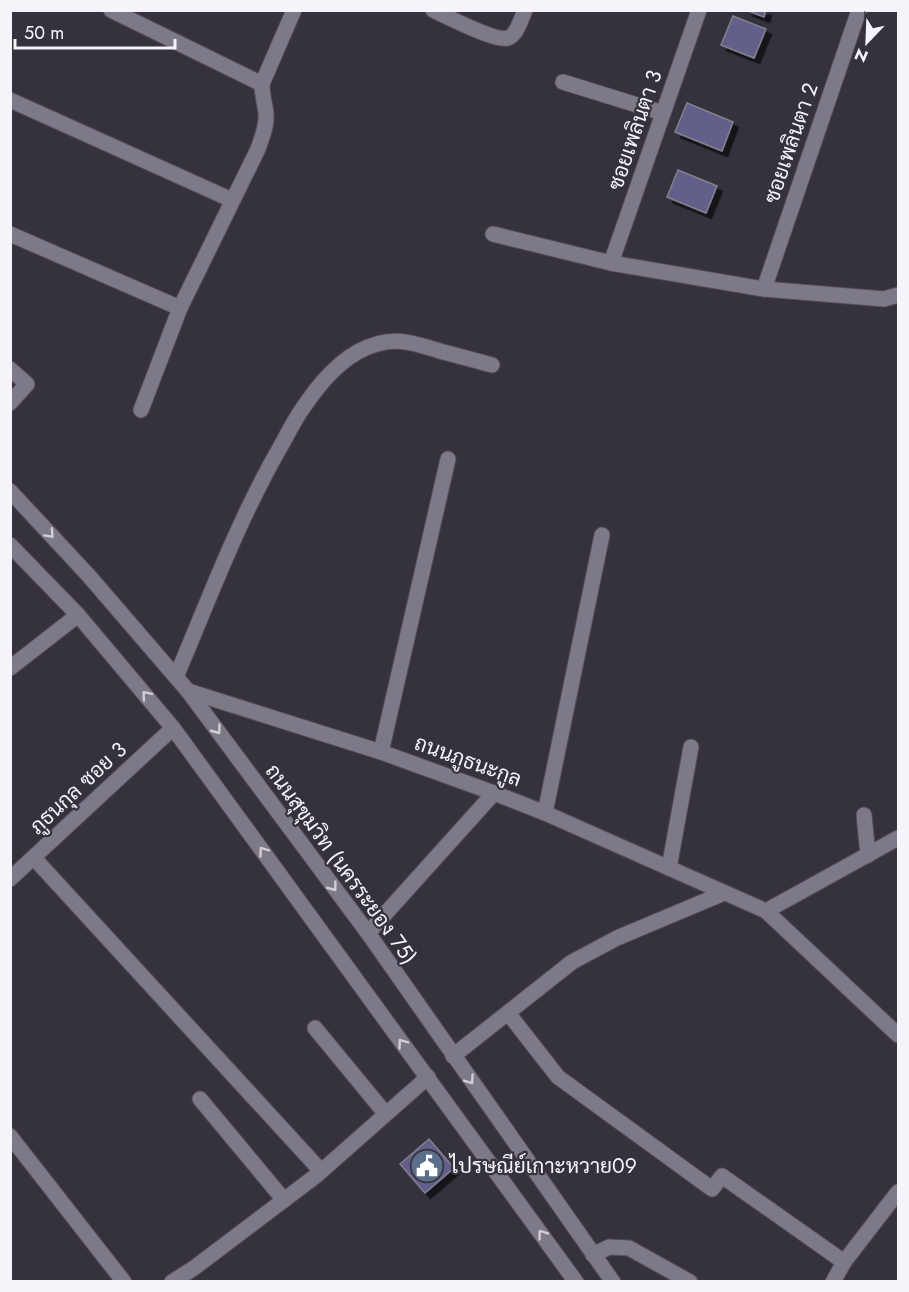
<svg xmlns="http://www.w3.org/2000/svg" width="909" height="1292" font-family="Jost,Sarabun,sans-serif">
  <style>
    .building { fill: #645e8b; stroke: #82818e; stroke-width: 1.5; filter: url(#shadow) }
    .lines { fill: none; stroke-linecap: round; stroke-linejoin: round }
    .minor-casing { stroke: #524d57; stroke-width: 17 }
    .minor { stroke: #7e7986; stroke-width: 15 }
    .oneway { stroke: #d2ced7 }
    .labels { text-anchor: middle; stroke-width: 4.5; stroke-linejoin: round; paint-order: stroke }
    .street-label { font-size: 21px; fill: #f6f3fa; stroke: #36323d }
    .poi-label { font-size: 21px; fill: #f6f3fa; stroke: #36323d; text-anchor: start }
  </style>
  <defs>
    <filter id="shadow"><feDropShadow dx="5.5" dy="5.5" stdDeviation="0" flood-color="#0009"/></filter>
  </defs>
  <rect width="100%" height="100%" fill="#36323d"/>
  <g class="building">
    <path d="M746,10H766L764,17Z"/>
    <path d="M733,16L766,29L754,58L721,45Z"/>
    <path d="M687,103L733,122L722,151L675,132Z"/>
    <path d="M678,170L717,186L706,213L667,197Z"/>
    <path d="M429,1139L454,1168L425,1193L400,1164Z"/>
  </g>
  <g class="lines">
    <g class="minor-casing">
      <g id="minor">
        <path d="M111,10L262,84"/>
        <path d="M433,10C446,16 496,42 508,38C517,35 521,19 525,10"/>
        <path d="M563,82L663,113"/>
        <path d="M10,100L232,200"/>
        <path d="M10,234L180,308"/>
        <path d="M493,234L611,263L764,289L884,299L898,295"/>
        <path d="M611,263L699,10"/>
        <path d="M764,289L859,10"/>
        <path d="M10,369L27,384L10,403"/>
        <path d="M141,410L180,308L258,149C262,137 267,126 266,114C265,104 262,95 262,84L294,10"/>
        <path d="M10,491L89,576L188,691L368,933L613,1282"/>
        <path d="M10,545L78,615L173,728L576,1282"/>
        <path d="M10,668L78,615"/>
        <path d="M176,677C209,599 239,518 282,444C289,431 296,417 305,405C322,380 346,352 377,344C400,337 421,345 443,352C460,356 476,361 492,365"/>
        <path d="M188,691L381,752L494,793L545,813L766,911L898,1035"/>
        <path d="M381,752L448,459"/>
        <path d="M545,813L602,535"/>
        <path d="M864,815L868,855"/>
        <path d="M34,858L321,1171"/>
        <path d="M669,868L691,747"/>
        <path d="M10,879L173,728"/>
        <path d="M766,911L898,838"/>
        <path d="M368,933L494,793"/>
        <path d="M508,1013L558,1077L712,1189L722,1176L844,1262"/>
        <path d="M315,1028L385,1113"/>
        <path d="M453,1056L572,962L617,938L724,893"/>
        <path d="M200,1099L284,1200"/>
        <path d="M10,1136L124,1282"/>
        <path d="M593,1255L609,1247L629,1248L690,1282"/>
        <path d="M172,1282L194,1268L317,1175L428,1077"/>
        <path d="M833,1282L844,1262L898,1192"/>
      </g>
    </g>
    <use href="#minor" class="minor"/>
  </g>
  <defs><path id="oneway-chevron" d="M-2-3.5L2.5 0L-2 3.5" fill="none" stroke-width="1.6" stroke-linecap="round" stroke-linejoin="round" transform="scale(1.5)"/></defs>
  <g class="oneway">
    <use href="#oneway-chevron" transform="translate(50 534) rotate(47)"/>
    <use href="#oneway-chevron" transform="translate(146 695) rotate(-130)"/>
    <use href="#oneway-chevron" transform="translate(217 730) rotate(53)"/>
    <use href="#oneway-chevron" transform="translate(263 851) rotate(-126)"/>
    <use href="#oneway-chevron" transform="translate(333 887) rotate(53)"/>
    <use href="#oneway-chevron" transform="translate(402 1043) rotate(-126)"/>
    <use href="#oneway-chevron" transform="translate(470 1080) rotate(55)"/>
    <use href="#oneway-chevron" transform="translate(542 1234) rotate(-126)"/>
  </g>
  <defs>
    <g id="civic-disc" transform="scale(1.725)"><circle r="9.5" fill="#5c6f8a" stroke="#36323d"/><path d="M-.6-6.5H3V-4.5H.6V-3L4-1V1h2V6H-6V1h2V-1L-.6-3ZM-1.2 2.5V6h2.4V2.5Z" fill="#fff"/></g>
  </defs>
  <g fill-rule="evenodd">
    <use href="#civic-disc" x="427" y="1166"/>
  </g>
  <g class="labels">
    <g class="street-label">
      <text transform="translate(635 130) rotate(-71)" y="7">ซอยเพลินตา 3</text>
      <text transform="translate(791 143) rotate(-71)" y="7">ซอยเพลินตา 2</text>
      <text transform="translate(468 761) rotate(20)" y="7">ถนนภูธนะกูล</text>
      <text transform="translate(78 788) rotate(-43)" y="7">ภูธนกุล ซอย 3</text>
      <text transform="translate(341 864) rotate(54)" y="7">ถนนสุขุมวิท (นครระยอง 75)</text>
    </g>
    <g class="poi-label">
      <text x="450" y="1173">ไปรษณีย์เกาะหวาย09</text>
    </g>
  </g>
  <rect width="909" height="1292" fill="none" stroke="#f6f3fa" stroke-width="24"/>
  <g transform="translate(867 42) rotate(203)" stroke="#36323d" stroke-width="4.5" paint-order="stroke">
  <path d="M0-4.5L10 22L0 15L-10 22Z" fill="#f6f3fa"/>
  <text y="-9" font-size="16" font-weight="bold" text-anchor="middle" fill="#f6f3fa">N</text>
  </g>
  <path d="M15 39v9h160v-9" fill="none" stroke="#f6f3fa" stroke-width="3"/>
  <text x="24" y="39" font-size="18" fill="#f6f3fa" stroke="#36323d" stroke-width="4.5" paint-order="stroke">50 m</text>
</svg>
